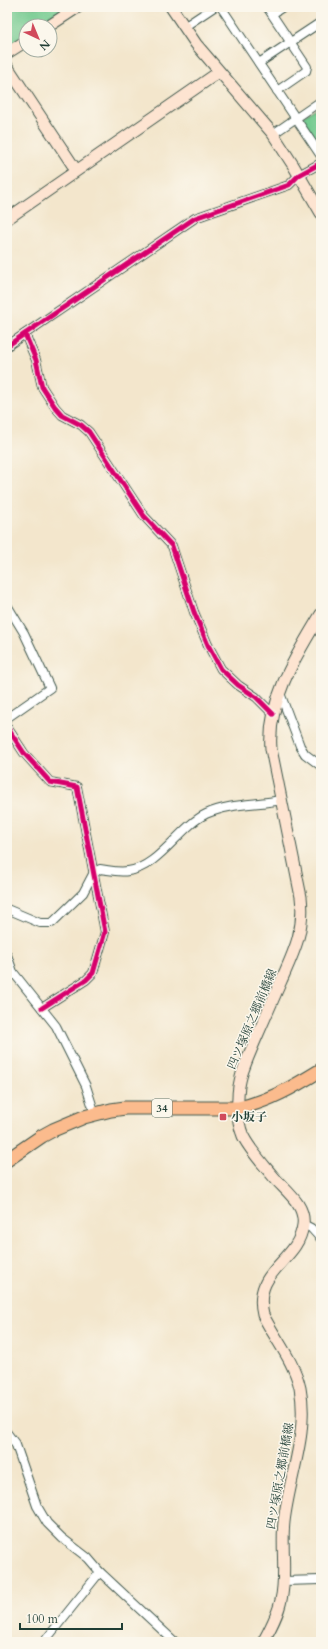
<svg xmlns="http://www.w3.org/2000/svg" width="328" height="1649" font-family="Cardo,'Noto Serif JP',serif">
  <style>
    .green { fill: #74cb90; stroke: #4a8462 }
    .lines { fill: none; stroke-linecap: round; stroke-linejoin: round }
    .street-casing { stroke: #3f564b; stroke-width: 10 }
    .secondary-casing { stroke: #3f564b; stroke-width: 13 }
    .primary-casing { stroke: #3f564b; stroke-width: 15 }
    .street { stroke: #fff; stroke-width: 8 }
    .secondary { stroke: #fde4d1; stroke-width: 11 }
    .primary { stroke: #fbbb8d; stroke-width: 13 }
    .cycleway-casing { stroke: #fbf7ec; stroke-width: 8 }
    .cycleway { stroke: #d6006c; stroke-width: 5 }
    .poi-dot { fill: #d1495b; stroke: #fbf7ec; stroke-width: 1.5 }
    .labels { text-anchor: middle; stroke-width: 3; stroke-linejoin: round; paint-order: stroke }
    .shield { fill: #fbf7ec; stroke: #61756b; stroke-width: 1 }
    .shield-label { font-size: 11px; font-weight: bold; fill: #1f3d34 }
    .street-label { font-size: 12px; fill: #1f3d34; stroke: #fbf7ec }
    .poi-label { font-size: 12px; font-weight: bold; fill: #1f3d34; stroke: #fbf7ec; text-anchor: start }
  </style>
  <rect width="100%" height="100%" fill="#fbf7ec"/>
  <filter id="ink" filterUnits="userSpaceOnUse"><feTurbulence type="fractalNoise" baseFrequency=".025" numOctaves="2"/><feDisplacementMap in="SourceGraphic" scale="8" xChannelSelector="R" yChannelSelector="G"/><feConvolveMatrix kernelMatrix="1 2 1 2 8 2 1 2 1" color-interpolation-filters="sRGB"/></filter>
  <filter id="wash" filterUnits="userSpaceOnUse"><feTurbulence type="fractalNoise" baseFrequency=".012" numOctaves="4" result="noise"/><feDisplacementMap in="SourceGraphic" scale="16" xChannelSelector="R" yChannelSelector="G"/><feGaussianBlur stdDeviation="0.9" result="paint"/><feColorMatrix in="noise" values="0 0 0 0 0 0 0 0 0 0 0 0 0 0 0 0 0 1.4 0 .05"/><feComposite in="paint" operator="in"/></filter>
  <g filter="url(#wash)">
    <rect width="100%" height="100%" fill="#f3e6cc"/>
    <g class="green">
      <path d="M7,7H68L40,26H26V35L7,48Z"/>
      <path d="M321,105V150L301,121L303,116Z"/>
    </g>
  </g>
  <g filter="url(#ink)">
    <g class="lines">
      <g class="street-casing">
        <g id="street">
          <path d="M221,7L321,156"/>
          <path d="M267,7L307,67L306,71L277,91"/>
          <path d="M272,14L283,7"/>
          <path d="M184,27L214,7"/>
          <path d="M259,63L321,22"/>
          <path d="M273,134L321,101"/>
          <path d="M25,334L36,360L42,387L55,407L62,415L81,425L89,432L144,516L172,546L194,612L208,645L221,669L238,685L256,697L273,714"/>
          <path d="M7,346L195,218L289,185L299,175L321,163"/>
          <path d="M7,605L24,633L50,688L7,718"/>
          <path d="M280,693L300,746L305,754L321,766"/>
          <path d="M7,727L24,753L50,782L77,787L105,932L93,973L86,980L42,1008"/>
          <path d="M7,909L40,923H52L83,893L93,874L100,869C109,870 119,873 128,871C159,867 179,827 206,814C230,803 257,805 281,800"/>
          <path d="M7,955L13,972L56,1026L86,1086L95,1114"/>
          <path d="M303,1224L311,1228L321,1239"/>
          <path d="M7,1433L16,1445L37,1506L47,1523L62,1538L88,1558L100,1572L175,1642"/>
          <path d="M283,1581L321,1580"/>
          <path d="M44,1642L100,1572"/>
        </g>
      </g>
      <g class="secondary-casing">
        <g id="secondary">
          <path d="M171,7L196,44L273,134L293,165L321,213"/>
          <path d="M49,26L78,7"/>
          <path d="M7,53L26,41"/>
          <path d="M7,66L76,170"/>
          <path d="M7,219L219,72"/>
          <path d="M263,1642C270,1629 278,1615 281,1600C287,1575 281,1548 284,1522C289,1477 309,1433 300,1388C294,1361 275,1339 263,1315C252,1269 298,1263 303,1225C306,1204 284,1190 272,1175C262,1163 250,1150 243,1136C238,1124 237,1110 238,1098C238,1078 247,1060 254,1043C263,1022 272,1002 281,981C294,952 305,930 301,897L271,749C267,700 297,654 321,614"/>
        </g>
      </g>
      <g class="primary-casing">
        <path id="primary" d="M7,1160L42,1136L53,1130L84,1117L111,1110L125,1108H238C268,1102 295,1086 321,1070"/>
      </g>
      <use href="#street" class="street"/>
      <use href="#secondary" class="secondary"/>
      <use href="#primary" class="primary"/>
      <g class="cycleway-casing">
        <g id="cycleway">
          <path d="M25,334L36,360L42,387L55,407L62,415L81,425L89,432L144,516L172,546L194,612L208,645L221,669L238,685L256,697L273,714"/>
          <path d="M7,346L195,218L289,185L299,175L321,163"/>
          <path d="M7,727L24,753L50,782L77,787L105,932L93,973L86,980L42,1008"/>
        </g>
      </g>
      <use href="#cycleway" class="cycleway"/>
    </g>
  </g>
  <rect class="poi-dot" x="219" y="1113" width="8" height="8" rx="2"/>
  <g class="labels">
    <rect class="shield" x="152" y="1099" width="20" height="18" rx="3"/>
    <g class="shield-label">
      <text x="162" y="1112">34</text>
    </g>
    <g class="street-label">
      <text transform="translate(252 1019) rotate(-67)" y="4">四ツ塚原之郷前橋線</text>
      <text transform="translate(280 1476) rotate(-80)" y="4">四ツ塚原之郷前橋線</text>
    </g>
    <g class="poi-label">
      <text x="231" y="1121">小坂子</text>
    </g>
  </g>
  <rect width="328" height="1649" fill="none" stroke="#fbf7ec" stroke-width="24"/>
  <g transform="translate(38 38) rotate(136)"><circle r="19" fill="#fbf7ec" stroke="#a3ada2"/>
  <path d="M0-3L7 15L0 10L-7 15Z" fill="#d1495b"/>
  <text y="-6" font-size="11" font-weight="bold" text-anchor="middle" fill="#1f3d34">N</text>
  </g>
  <path d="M20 1623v6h102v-6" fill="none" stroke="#1f3d34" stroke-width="2"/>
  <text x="26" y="1623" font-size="12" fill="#1f3d34" stroke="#fbf7ec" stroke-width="3" paint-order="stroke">100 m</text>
</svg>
